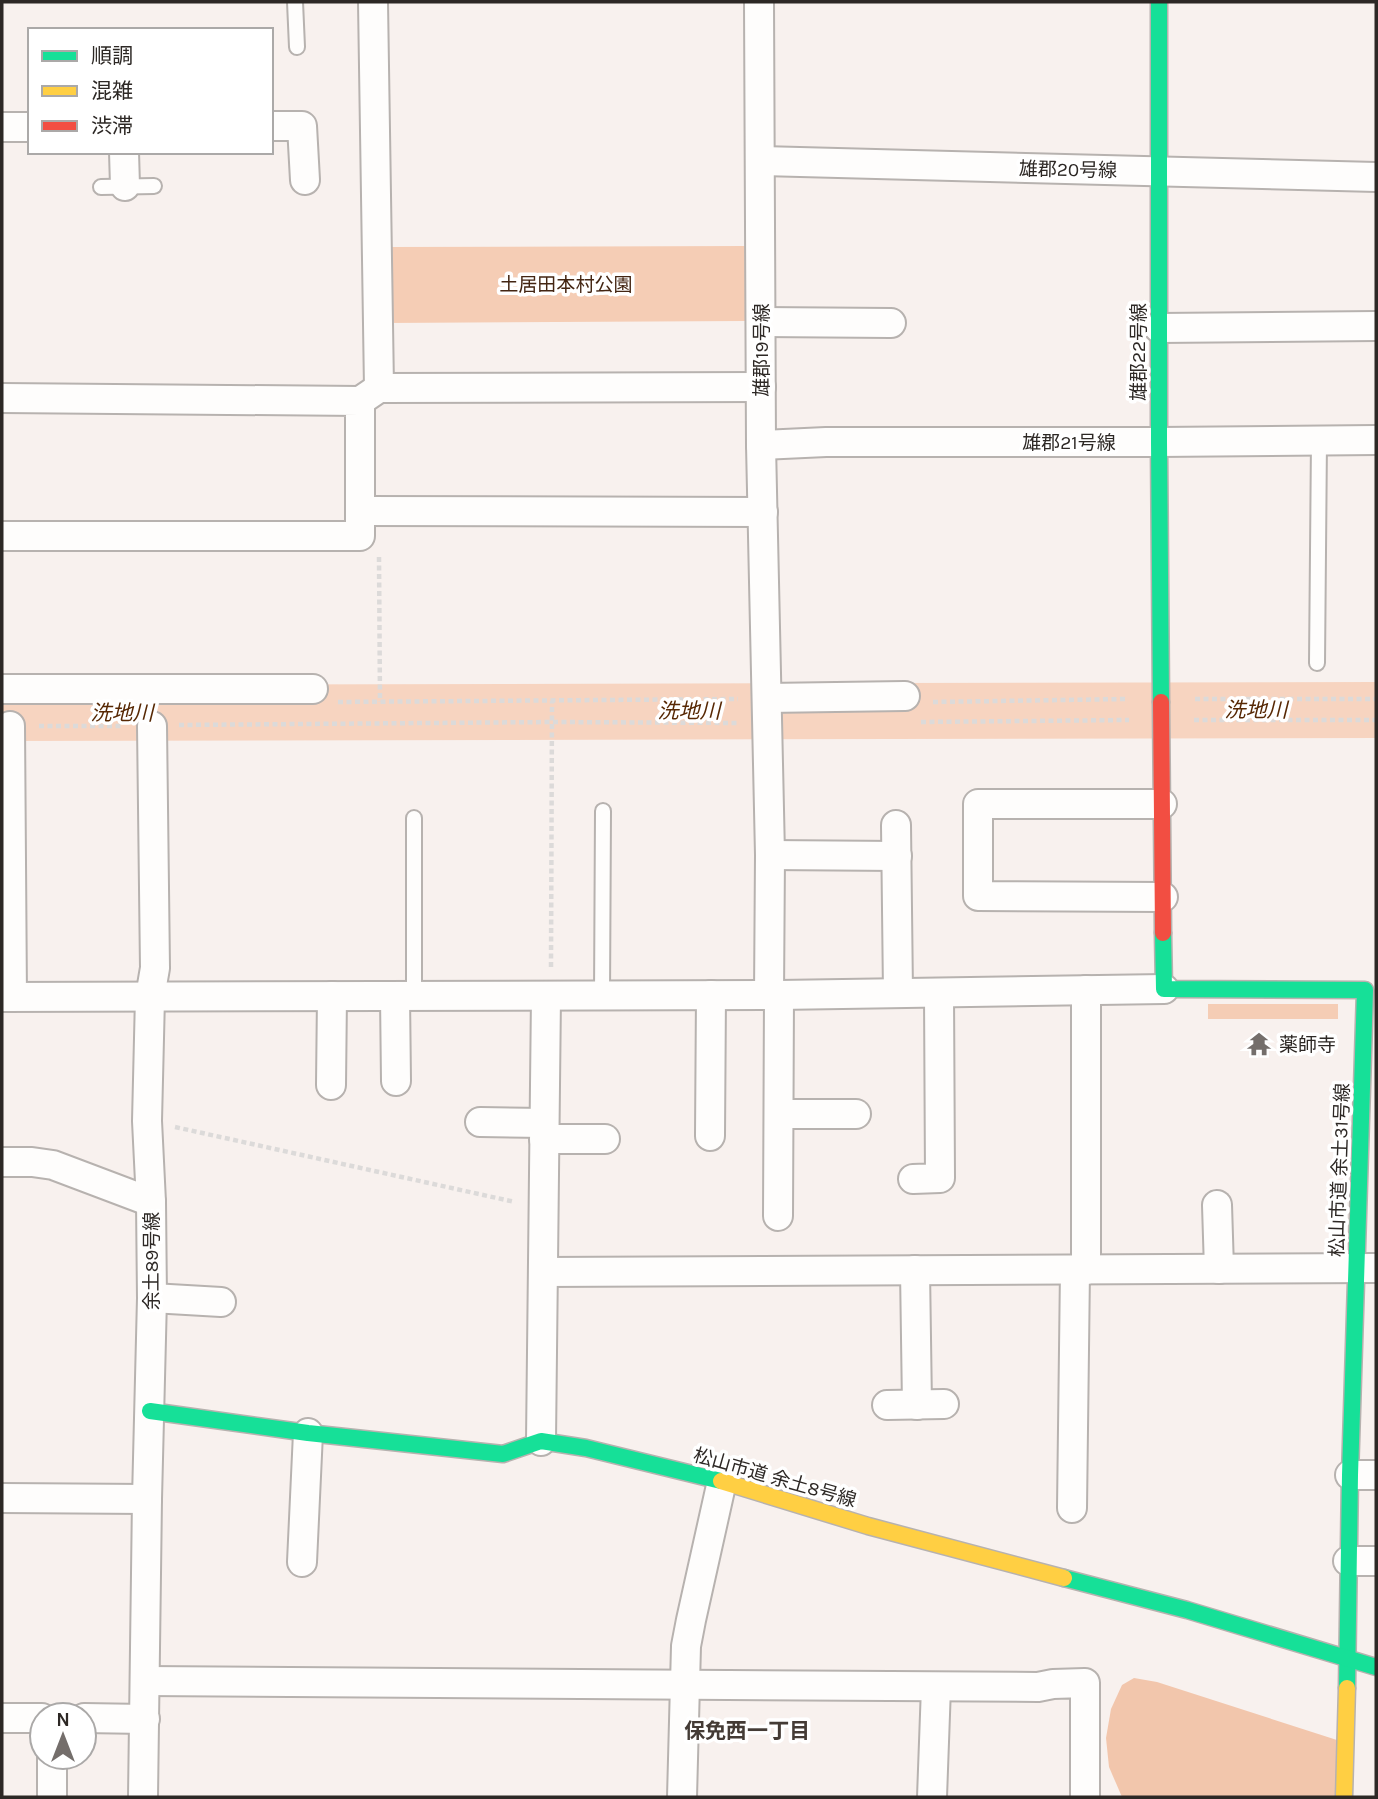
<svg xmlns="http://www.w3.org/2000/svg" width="1378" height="1799" font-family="Karla,'Noto Sans JP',sans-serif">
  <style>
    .green { fill: #f5cdb5 }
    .forest { fill: #f2c6ac }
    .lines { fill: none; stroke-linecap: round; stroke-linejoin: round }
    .river { stroke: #f7d4c0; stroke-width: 56 }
    .lane-casing { stroke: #b7b2af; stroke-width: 18 }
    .street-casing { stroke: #b7b2af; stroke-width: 32 }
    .fast-casing { stroke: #b7b2af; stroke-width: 19 }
    .slow-casing { stroke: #b7b2af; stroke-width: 19 }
    .jam-casing { stroke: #b7b2af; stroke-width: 19 }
    .path { stroke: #dcdad9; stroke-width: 4.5; stroke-dasharray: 5 3.5; stroke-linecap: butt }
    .lane { stroke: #fefdfc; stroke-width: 14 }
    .street { stroke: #fefdfc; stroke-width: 28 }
    .fast { stroke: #16e098; stroke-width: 16 }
    .slow { stroke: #ffcf43; stroke-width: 16 }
    .jam { stroke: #f24e42; stroke-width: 16 }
    .labels { text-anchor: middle; stroke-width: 7; stroke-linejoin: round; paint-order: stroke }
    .street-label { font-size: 19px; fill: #2d2825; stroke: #fff }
    .park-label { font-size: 19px; fill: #432512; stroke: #fff }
    .poi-label { font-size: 19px; fill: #2d2825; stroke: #fff; text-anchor: start }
    .water-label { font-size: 21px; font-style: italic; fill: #572804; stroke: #fff }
    .neighbourhood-label { font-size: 21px; font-weight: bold; fill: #443b35; stroke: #fff }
  </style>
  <rect width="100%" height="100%" fill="#f8f1ee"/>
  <g class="green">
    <path d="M745,246V321L387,323V247Z"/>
    <rect x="1208" y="1004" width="130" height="15"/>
  </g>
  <path class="forest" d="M1134,1678L1157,1682L1340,1741L1338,1797H1122L1109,1767L1106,1738L1111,1709L1122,1685Z"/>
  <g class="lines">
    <path class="river" d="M2,713L1376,710"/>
    <g class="lane-casing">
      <g id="lane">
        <path d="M295,2L297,47"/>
        <path d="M101,187L154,186"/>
        <path d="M1317,663L1319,440"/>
        <path d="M414,818V996"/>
        <path d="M602,996L603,811"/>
      </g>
    </g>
    <g class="street-casing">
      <g id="street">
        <path d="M373,2L379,388"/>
        <path d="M759,2L761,445L770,855L769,995"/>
        <path d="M271,126H302L305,180"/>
        <path d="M2,127H30"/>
        <path d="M124,152L125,186"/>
        <path d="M760,161L1376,177"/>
        <path d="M761,322L891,323"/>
        <path d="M1159,328L1376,326"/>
        <path d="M2,398L360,401V536H2"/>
        <path d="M360,401L379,388L761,387"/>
        <path d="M761,445L826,442H1159L1376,440"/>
        <path d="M360,511L763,512"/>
        <path d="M2,689H313"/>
        <path d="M767,698L905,696"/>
        <path d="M10,726L12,997"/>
        <path d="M1162,804H978V896L1163,897"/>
        <path d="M896,825L898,993"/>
        <path d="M770,855L897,856"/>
        <path d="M1086,990V1270"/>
        <path d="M395,996L396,1081"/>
        <path d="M2,997L779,995L1164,989"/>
        <path d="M331,1085L332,996"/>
        <path d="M779,1114H856"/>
        <path d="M480,1122L544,1123"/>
        <path d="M710,1136L711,995"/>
        <path d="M544,1139H605"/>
        <path d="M2,1162H32L53,1165L151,1202"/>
        <path d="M913,1179L940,1178L939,993"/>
        <path d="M1217,1205L1219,1269"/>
        <path d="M778,1216L779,995"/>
        <path d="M915,1270L917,1405"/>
        <path d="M543,1272L1376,1268"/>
        <path d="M152,1298L221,1302"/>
        <path d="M887,1405L944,1404"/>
        <path d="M541,1441L546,996"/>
        <path d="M1350,1475H1376"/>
        <path d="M2,1498L147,1499"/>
        <path d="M1072,1508L1075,1270"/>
        <path d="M1348,1561H1376"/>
        <path d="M302,1562L308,1433"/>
        <path d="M145,1681L1038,1687L1053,1684L1085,1683V1797"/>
        <path d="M2,1718H42"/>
        <path d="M84,1718L145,1719"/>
        <path d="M52,1797V1757"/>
        <path d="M143,1797L147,1499L152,1298L151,1202L147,1121L150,997L155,968L152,726"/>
        <path d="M682,1797L686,1646L691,1620L722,1481"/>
        <path d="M932,1797L936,1687"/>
      </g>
    </g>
    <g class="fast-casing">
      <g id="fast">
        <path d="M1159,2V442L1161,702"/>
        <path d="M1163,933L1164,989L1365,990L1350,1475L1347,1688"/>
        <path d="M150,1411L308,1433L503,1454L541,1441L586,1448L721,1481"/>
        <path d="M1064,1578L1187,1610L1376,1667"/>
      </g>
    </g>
    <g class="slow-casing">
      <g id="slow">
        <path d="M721,1481L868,1526L1064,1578"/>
        <path d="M1344,1797L1347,1688"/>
      </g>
    </g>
    <g class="jam-casing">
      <path id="jam" d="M1161,702L1163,933"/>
    </g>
    <g class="path">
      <path d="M379,557L380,702"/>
      <path d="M1195,699H1376"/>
      <path d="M338,702L738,699"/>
      <path d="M933,702L1127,699"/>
      <path d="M1194,720H1376"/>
      <path d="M921,722L1129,720"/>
      <path d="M179,725L552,722L740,723"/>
      <path d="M39,726H124"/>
      <path d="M551,967L552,701"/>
      <path d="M175,1127L515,1202"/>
    </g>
    <use href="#lane" class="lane"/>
    <use href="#street" class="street"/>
    <use href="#fast" class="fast"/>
    <use href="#slow" class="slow"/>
    <use href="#jam" class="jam"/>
  </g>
  <defs>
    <g id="temple-bare" transform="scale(1.89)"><path d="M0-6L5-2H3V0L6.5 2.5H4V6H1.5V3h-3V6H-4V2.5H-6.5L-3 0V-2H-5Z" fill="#746e6b" stroke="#fff" stroke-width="2.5" paint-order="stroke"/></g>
  </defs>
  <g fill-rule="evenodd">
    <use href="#temple-bare" x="1259" y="1044"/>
  </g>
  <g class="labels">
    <g class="street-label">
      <text transform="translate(1068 169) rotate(1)" y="7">雄郡20号線</text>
      <text transform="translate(761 350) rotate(-90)" y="7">雄郡19号線</text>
      <text transform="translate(1138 352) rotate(-90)" y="7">雄郡22号線</text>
      <text x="1069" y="449">雄郡21号線</text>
      <text transform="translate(1339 1170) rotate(-88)" y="7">松山市道 余土31号線</text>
      <text transform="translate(151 1261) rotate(-90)" y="7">余土89号線</text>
      <text transform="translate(775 1477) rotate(16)" y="7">松山市道 余土8号線</text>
    </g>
    <g class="park-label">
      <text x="566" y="291">土居田本村公園</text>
    </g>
    <g class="poi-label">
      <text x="1279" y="1051">薬師寺</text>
    </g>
    <g class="water-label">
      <text x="1256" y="717">洗地川</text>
      <text x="689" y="718">洗地川</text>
      <text x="122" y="720">洗地川</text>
    </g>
    <g class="neighbourhood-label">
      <text x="747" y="1738">保免西一丁目</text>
    </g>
  </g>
  <rect width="1378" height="1799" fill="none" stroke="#2d2825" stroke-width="7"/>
  <rect x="28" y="28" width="245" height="126" fill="#ffffff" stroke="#aba9a8" stroke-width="2"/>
  <rect x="42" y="51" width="35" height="10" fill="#16e098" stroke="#aba9a8" stroke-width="2"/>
  <text x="91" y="63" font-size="21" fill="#2d2825">順調</text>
  <rect x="42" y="86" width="35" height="10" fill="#ffcf43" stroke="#aba9a8" stroke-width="2"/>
  <text x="91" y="98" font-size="21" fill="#2d2825">混雑</text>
  <rect x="42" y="121" width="35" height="10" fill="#f24e42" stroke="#aba9a8" stroke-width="2"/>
  <text x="91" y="133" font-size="21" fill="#2d2825">渋滞</text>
  <g transform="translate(63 1736)"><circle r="33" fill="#ffffff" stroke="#aba9a8" stroke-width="2"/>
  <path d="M0-5L12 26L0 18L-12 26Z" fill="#746e6b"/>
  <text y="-10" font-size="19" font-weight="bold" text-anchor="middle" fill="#2d2825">N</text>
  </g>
</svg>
